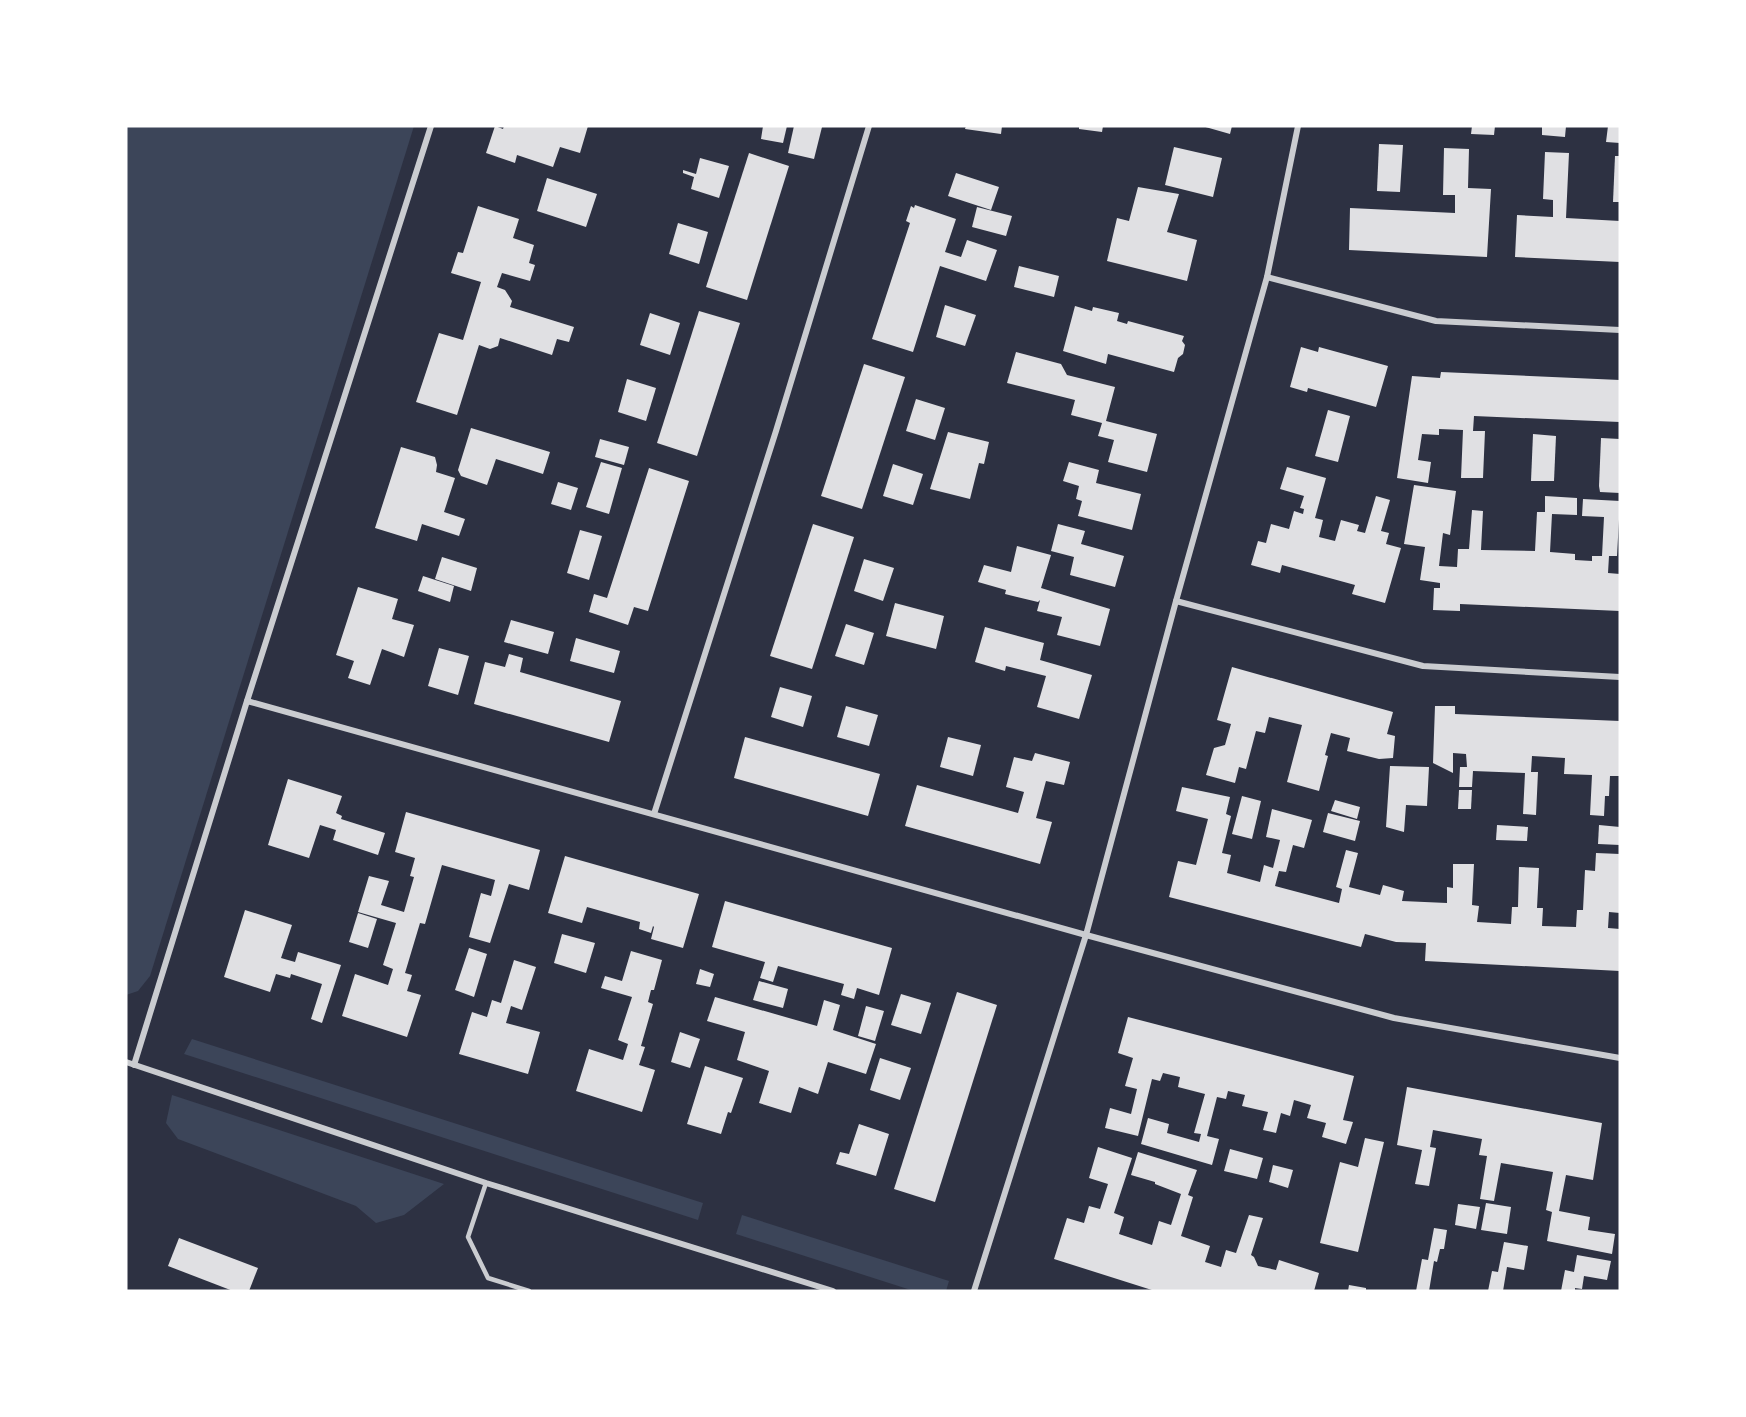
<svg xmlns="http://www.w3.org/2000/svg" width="1746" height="1417" font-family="'Open Sans',sans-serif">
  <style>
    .green { fill: #3c4559 }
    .building { fill: #e0e0e3 }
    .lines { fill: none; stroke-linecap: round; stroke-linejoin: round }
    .service { stroke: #caccd0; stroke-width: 4.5 }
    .minor { stroke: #caccd0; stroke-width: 6 }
  </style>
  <rect width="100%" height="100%" fill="#2d3142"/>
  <g class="green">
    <path d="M126,126H414L150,976L138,991L126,995Z"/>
    <path d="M192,1039L703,1203L698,1220L184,1054Z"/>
    <path d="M172,1095L444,1184L404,1215L376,1223L356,1206L178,1139L166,1123Z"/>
    <path d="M742,1215L949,1281L946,1291H914L736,1234Z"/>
  </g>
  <g class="building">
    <path d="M495,126L503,129L504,126H588L580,153L560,147L553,167L517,155L515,163L486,153Z"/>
    <path d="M763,126H787L783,143L761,139Z"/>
    <path d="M794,126L822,127L814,159L788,153Z"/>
    <path d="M966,126H1002L1001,134L965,129Z"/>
    <path d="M1079,126H1103L1102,132L1079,129Z"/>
    <path d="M1202,126H1232L1230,134Z"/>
    <path d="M1472,126H1495L1494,135L1471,134Z"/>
    <path d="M1542,126H1566L1565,137L1542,135Z"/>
    <path d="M1608,126H1620V143L1606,142Z"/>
    <path d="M1379,144L1403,145L1400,192L1377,191Z"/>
    <path d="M1174,147L1222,158L1213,197L1165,185Z"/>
    <path d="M1444,148L1469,149L1468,188L1491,189L1487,257L1349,250L1350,208L1455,213V195H1443Z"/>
    <path d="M1545,152L1569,153L1566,218L1620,221V262L1515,257L1517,215L1553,217V200L1543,199Z"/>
    <path d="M749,153L789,166L747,300L706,287Z"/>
    <path d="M1615,156H1620V202H1613Z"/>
    <path d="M700,158L729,166L719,198L691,189L694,177L683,173V170L696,174Z"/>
    <path d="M956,173L999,187L991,210L948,196Z"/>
    <path d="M547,178L597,194L586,227L537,211Z"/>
    <path d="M1138,187L1179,194L1167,232L1197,240L1187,281L1107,261L1117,218L1129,221Z"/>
    <path d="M915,205L956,219L945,252L961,257L967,240L997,250L986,281L940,266L913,352L872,339L910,223L906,221L911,206L914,208Z"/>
    <path d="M478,206L519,219L513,238L534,245L529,263L535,265L530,281L502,273L497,287L505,290L512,301L510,307L574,327L569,342L557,339L552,355L500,338L498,346L490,349L479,345L457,415L416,402L439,333L463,340L481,282L451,273L458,252L463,253Z"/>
    <path d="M977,207L1012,216L1006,236L972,227Z"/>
    <path d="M678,223L708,232L699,264L669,254Z"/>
    <path d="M1019,266L1059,276L1054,297L1014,287Z"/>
    <path d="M945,305L976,315L965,346L936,337Z"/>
    <path d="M1075,306L1092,311L1093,307L1119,313L1117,321L1127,324L1128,321L1184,336L1182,341L1185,345L1183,354L1178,358L1174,372L1108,354L1106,364L1063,351Z"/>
    <path d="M699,311L740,323L697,456L657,443Z"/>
    <path d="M650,313L680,323L670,355L640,345Z"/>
    <path d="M1301,347L1318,352L1319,347L1388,366L1376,407L1308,388L1307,392L1290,387Z"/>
    <path d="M1016,352L1061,364L1067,375L1115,387L1106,421L1157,434L1147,472L1108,462L1114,440L1098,436L1102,423L1071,415L1075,400L1007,383Z"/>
    <path d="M864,364L905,377L862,509L821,496Z"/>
    <path d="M1441,372L1620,380V422L1474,416L1473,431H1485L1483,478H1461L1463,430L1439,429V435L1422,434L1418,460L1431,462L1428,483L1397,478L1412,376L1440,378Z"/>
    <path d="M627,379L656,388L646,421L618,412Z"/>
    <path d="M916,399L945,408L935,440L906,431Z"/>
    <path d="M1328,410L1350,416L1338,462L1315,456Z"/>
    <path d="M471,428L550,452L543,474L496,459L487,485L461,476L458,470Z"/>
    <path d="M948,432L989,442L984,464L979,463L970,499L930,489Z"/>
    <path d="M1533,434L1556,436L1554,481H1531Z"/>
    <path d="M1601,438L1620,439V493L1600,492L1599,486Z"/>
    <path d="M600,439L629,447L624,465L595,457Z"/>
    <path d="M401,447L435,457L437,465L436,472L455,478L444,512L465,519L459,536L422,524L417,541L375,528Z"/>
    <path d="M601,462L622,468L609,514L586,507Z"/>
    <path d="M1069,462L1099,470L1096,483L1141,494L1132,530L1078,516L1082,501L1076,499L1079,486L1063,481Z"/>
    <path d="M893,464L923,474L913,505L883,496Z"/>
    <path d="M1287,467L1326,478L1315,518L1323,520L1319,537L1335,541L1341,520L1359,525L1357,531L1365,533L1376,496L1390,500L1381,531L1389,533L1386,544L1401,548L1385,603L1352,594L1355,585L1282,565L1280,573L1251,565L1258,541L1266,543L1271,524L1289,529L1294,511L1303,514L1304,509L1300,508L1304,496L1280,489Z"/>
    <path d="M649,468L689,481L648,611L634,607L628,625L589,612L594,594L607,598Z"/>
    <path d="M558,482L578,488L571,510L551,504Z"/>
    <path d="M1414,485L1456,491L1450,535L1443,533L1439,566L1457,567L1458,549H1469L1472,510L1483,511L1481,550L1535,551L1537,512H1545V496L1577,498V515L1552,514L1550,552L1575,554V560L1592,561V556H1602L1604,517L1582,516L1583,499L1620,501L1617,556H1609L1608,573L1620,574V611L1460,604V611L1433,610L1434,588H1440V583L1420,580L1425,547L1404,544Z"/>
    <path d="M813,524L854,537L812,669L770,656Z"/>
    <path d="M1058,524L1085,531L1081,544L1124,556L1115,587L1070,575L1074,557L1051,551Z"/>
    <path d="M580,530L602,536L589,580L567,573Z"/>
    <path d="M1017,546L1051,555L1041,588L1110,609L1100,646L1057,635L1062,617L1037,611L1040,600L1038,602L1005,594L1006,590L978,582L984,565L1011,572Z"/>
    <path d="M442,557L477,568L471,591L435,579Z"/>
    <path d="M864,559L894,568L883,601L854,591Z"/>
    <path d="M423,576L454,586L450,602L418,591Z"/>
    <path d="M358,587L398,599L392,619L414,625L404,657L382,649L370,685L348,678L354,661L336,655Z"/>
    <path d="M895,603L944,616L936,649L886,636Z"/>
    <path d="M511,620L554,632L548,654L504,642Z"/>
    <path d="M846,624L874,633L864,665L835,656Z"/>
    <path d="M985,627L1044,643L1040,660L1092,675L1079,719L1037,707L1046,676L1006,666L1005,671L975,662Z"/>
    <path d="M576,638L620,651L614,673L570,661Z"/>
    <path d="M439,648L469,656L458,695L428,686Z"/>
    <path d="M509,654L523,658L520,672L621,701L609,742L474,704L485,662L505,667Z"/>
    <path d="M1232,667L1393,712L1387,734L1395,736L1393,758L1379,759L1347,751L1350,738L1331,733L1325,755L1328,756L1319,791L1287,782L1302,725L1269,717L1265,733L1256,731L1246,769L1239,767L1235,783L1206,775L1214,748L1225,745L1231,724L1217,720Z"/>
    <path d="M780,687L812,696L803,727L771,717Z"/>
    <path d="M846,706L878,715L869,746L837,737Z"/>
    <path d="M1435,706H1455V714L1620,721V776H1610L1609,796H1605L1604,816L1590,815L1592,775L1564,774L1565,758L1532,756L1531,772H1538L1536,815L1523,814L1525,773L1473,771L1472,787H1459L1460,767H1467L1466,754L1453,753V773L1433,763Z"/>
    <path d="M745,737L880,774L868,816L734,778Z"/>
    <path d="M948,737L981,745L973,776L940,767Z"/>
    <path d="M1035,753L1070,762L1064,785L1046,781L1036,818L1052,822L1040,864L905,826L917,785L1018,813L1024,792L1006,787L1014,757L1032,761Z"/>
    <path d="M1390,766L1429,767L1427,806L1406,805L1404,832L1386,827Z"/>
    <path d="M288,779L342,796L336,813L342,816L341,819L385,833L378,855L333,840L336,830L320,825L309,858L268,845Z"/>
    <path d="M1182,787L1230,797L1226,814L1231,816L1222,853L1231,855L1227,873L1260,882L1264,865L1273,868L1280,840L1266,837L1272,809L1312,820L1304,848L1293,845L1286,872L1279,871L1275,886L1339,903L1342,889L1336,887L1346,850L1358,853L1349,887L1380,895L1383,885L1404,891L1402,901L1447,903V887L1453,888V864H1474L1472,905L1479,906L1477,922L1511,924L1512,907H1518L1519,867L1539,868L1537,908H1543L1542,926L1576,927L1577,910H1583L1585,870L1595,871L1596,853L1620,854V913L1609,912L1608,928L1620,929V971L1425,961L1426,943L1396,942L1365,934L1361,947L1169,897L1178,861L1196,865L1208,819L1176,811Z"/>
    <path d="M1459,790H1472L1471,809H1458Z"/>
    <path d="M1242,796L1261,801L1252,839L1232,834Z"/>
    <path d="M1335,800L1360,807L1357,819L1331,811Z"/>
    <path d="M406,812L540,850L529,890L509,884L490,943L469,937L481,893L491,896L495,880L442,865L425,924L420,923L405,973L412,975L407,991L421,995L407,1037L342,1016L355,974L388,985L393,969L383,965L396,923L358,912L369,876L389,881L381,905L404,912L414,877L410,876L415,858L395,852Z"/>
    <path d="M1328,813L1360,821L1355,841L1323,832Z"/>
    <path d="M1497,825L1528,827L1527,841L1496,840Z"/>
    <path d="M1599,825L1620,827V845L1598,844Z"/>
    <path d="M565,856L699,894L683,948L651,939L654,927L653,926L651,933L639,929L640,922L587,907L582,923L548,913Z"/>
    <path d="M725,901L892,948L879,995L857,988L854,999L841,995L844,984L778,966L773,982L760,978L765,962L712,947Z"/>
    <path d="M245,910L292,925L281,958L295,962L298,952L341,965L322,1023L311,1019L322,984L291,974L290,978L276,974L270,992L224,977Z"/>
    <path d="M358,913L377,919L368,948L349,942Z"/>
    <path d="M562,934L595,943L586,973L554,963Z"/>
    <path d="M469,948L487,954L474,997L455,990Z"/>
    <path d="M631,951L662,960L654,990H651L648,1002L653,1004L641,1046L645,1047L639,1065L655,1070L642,1112L576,1091L589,1049L623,1060L628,1044L618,1040L632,997L601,988L605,976L622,981Z"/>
    <path d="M514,960L536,967L522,1010L511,1006L506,1023L540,1032L528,1074L459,1054L472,1012L487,1017L492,1000L501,1003Z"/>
    <path d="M700,969L714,974L710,987L696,984Z"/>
    <path d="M759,981L788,989L783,1008L753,1000Z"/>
    <path d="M957,992L997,1005L935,1202L894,1189Z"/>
    <path d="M901,994L931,1003L921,1034L891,1025Z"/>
    <path d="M715,997L817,1026L824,1000L840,1005L833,1030L876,1044L866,1074L828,1062L818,1094L799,1087L791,1113L759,1103L769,1071L737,1060L745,1032L707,1021Z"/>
    <path d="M866,1006L884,1011L875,1041L858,1036Z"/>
    <path d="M1128,1017L1354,1076L1343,1120L1353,1122L1346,1144L1322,1137L1326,1123L1307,1118L1311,1105L1294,1100L1290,1116L1281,1113L1276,1133L1263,1130L1268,1112L1242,1106L1245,1095L1228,1091L1226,1099L1217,1097L1208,1132L1207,1136L1219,1139L1212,1165L1141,1144L1148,1118L1169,1124L1167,1133L1199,1142L1201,1134L1194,1133L1205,1094L1178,1087L1180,1077L1163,1073L1160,1081L1152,1079L1138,1136L1105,1128L1110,1108L1131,1114L1137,1089L1125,1086L1133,1058L1118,1053Z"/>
    <path d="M680,1032L700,1039L690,1068L671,1062Z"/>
    <path d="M880,1058L911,1068L900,1100L870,1090Z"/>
    <path d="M705,1066L743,1078L731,1113L728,1112L721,1134L687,1124Z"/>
    <path d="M1407,1087L1602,1123L1593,1180L1566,1175L1559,1211L1590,1217L1588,1230L1615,1234L1612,1254L1547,1241L1552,1212L1546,1210L1553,1172L1501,1163L1494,1201L1480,1199L1487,1156L1479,1155L1482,1139L1433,1130L1430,1147L1436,1148L1429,1186L1415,1184L1422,1150L1397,1145Z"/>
    <path d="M859,1124L889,1134L876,1176L836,1164L840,1152L849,1154Z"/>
    <path d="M1365,1138L1384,1142L1358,1252L1320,1243L1340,1162L1358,1167Z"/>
    <path d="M1098,1147L1132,1158L1114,1213L1124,1217L1119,1234L1152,1245L1159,1221L1171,1225L1181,1194L1155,1184V1182L1131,1175L1138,1152L1197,1170L1188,1195L1193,1197L1181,1236L1210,1246L1205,1262L1221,1267L1226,1250L1236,1253L1249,1215L1263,1218L1251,1255L1254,1257L1258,1266L1276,1270L1279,1260L1319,1273L1314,1291H1155L1054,1259L1067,1218L1084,1223L1089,1206L1100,1209L1108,1184L1089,1178Z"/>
    <path d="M1230,1149L1263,1158L1257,1179L1224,1171Z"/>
    <path d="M1273,1165L1293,1170L1288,1188L1269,1182Z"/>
    <path d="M1486,1203L1511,1207L1507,1234L1481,1230Z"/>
    <path d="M1458,1204L1480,1207L1476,1229L1455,1225Z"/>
    <path d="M1434,1228L1447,1230L1444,1249H1440L1437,1262L1434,1261L1429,1291H1416L1422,1259L1428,1260Z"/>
    <path d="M179,1238L258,1268L249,1291H233L168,1266Z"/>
    <path d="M1504,1242L1528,1246L1524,1270L1507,1267L1503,1291H1488L1492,1271L1498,1272Z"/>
    <path d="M1577,1255L1611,1261L1607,1280L1584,1276L1582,1289L1575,1288V1291H1561L1565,1270L1574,1272Z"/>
    <path d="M1349,1285L1366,1288V1291H1348Z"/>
  </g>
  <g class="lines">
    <path class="service" d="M486,1183L468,1237L488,1278L529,1291"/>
    <g class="minor">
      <path d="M1267,277L1436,321L1620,330"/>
      <path d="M1176,601L1423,666L1620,677"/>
      <path d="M247,701L1086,935L1394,1018L1620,1058"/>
      <path d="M654,814L776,431L869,126"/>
      <path d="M126,1062L486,1183L833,1291"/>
      <path d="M134,1065L247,701L431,126"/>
      <path d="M974,1291L1086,935L1176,601L1267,277L1298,126"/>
    </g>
  </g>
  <rect width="1746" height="1417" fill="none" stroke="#ffffff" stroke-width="255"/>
</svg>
